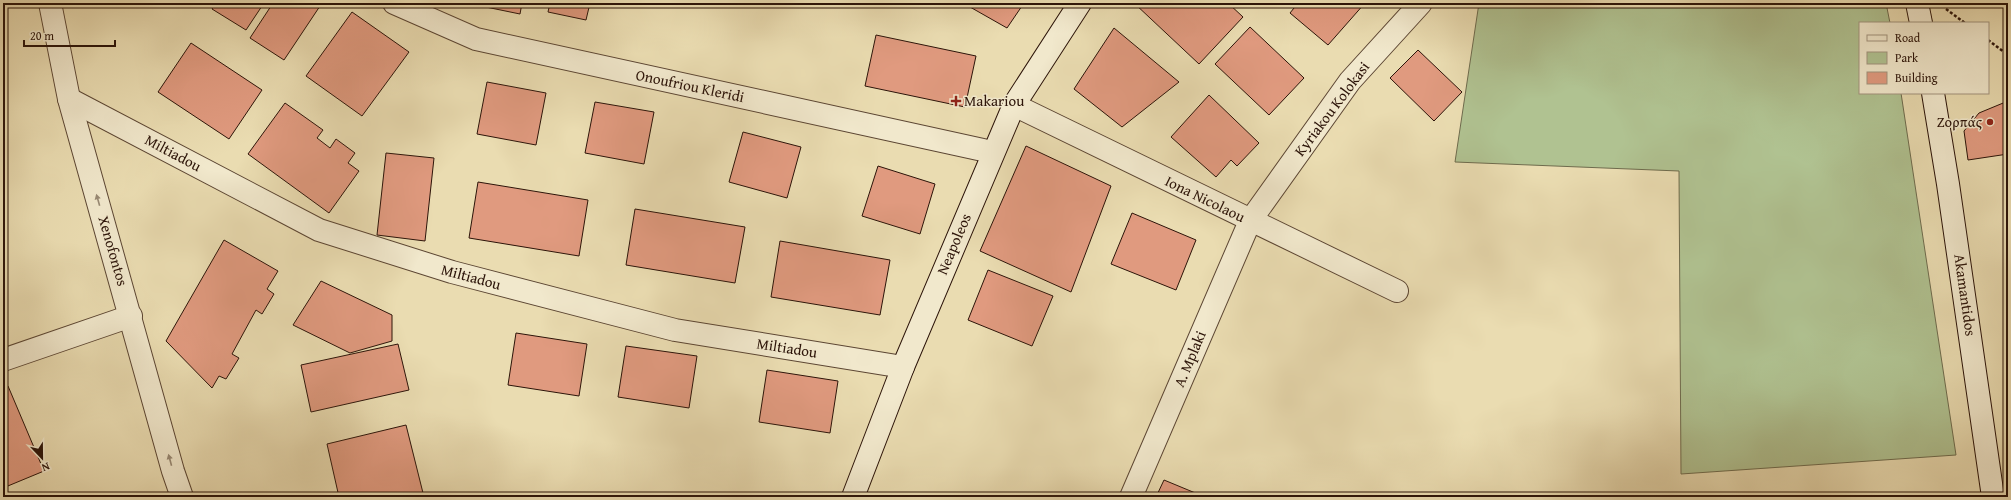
<svg xmlns="http://www.w3.org/2000/svg" width="2011" height="500" font-family="'Gentium Book Plus',serif">
  <style>
    .green { fill: #b0c291; stroke: #6e6b4d }
    .building { fill: #e09a7f; stroke: #2c1409 }
    .lines { fill: none; stroke-linecap: round; stroke-linejoin: round }
    .street-casing { stroke: #5c4633; stroke-width: 24 }
    .secondary-casing { stroke: #2c1409; stroke-width: 24 }
    .path { stroke: #2c1409; stroke-width: 2.5; stroke-dasharray: 3 2; stroke-linecap: butt }
    .street { stroke: #f1e8cc; stroke-width: 22 }
    .secondary { stroke: #f1e8cc; stroke-width: 22 }
    .oneway { fill: #988974 }
    .poi-dot { fill: #8f2418; stroke: #f1e8cc; stroke-width: 1.5 }
    .labels { text-anchor: middle; stroke-width: 3; stroke-linejoin: round; paint-order: stroke }
    .street-label { font-size: 15px; fill: #2c1409; stroke: #f1e8cc }
    .poi-label { font-size: 15px; fill: #2c1409; stroke: #f1e8cc; text-anchor: start }
  </style>
  <rect width="100%" height="100%" fill="#eadcb1"/>
  <filter id="stains"><feTurbulence type="fractalNoise" baseFrequency=".005" numOctaves="4"/><feColorMatrix values="0 0 0 0 .2 0 0 0 0 .09 0 0 0 0 .02 0 0 0 .5 -.17"/></filter>
  <radialGradient id="worn" r=".72"><stop offset=".6" stop-color="#630" stop-opacity="0"/><stop offset="1" stop-color="#630" stop-opacity=".3"/></radialGradient>
  <path class="green" d="M1479,3H1886L1890,23H1860V93H1901L1956,455L1681,474L1679,171L1455,162Z"/>
  <g class="building">
    <path d="M216,3H264L246,30L212,9Z"/>
    <path d="M273,3H322L284,60L250,38Z"/>
    <path d="M482,3H522L520,14L481,6Z"/>
    <path d="M550,3H590L586,20L548,12Z"/>
    <path d="M963,3H1024L1007,28Z"/>
    <path d="M1134,3H1228L1243,17L1199,64Z"/>
    <path d="M1298,3H1365L1328,45L1290,13Z"/>
    <path d="M352,12L409,52L362,116L306,76Z"/>
    <path d="M1250,27L1304,78L1269,115L1215,64Z"/>
    <path d="M1114,28L1179,82L1122,127L1074,89Z"/>
    <path d="M876,35L976,56L965,107L865,86Z"/>
    <path d="M191,43L262,90L229,139L158,92Z"/>
    <path d="M1418,50L1462,92L1434,121L1390,78Z"/>
    <path d="M487,82L546,93L536,145L477,134Z"/>
    <path d="M1209,95L1259,143L1237,166L1231,160L1216,177L1171,137Z"/>
    <path d="M2008,101V154L1968,160L1964,131L1979,113Z"/>
    <path d="M595,102L654,112L644,164L585,153Z"/>
    <path d="M285,103L323,130L317,138L330,148L336,139L355,153L348,163L359,171L329,213L248,154Z"/>
    <path d="M743,132L801,147L787,198L729,182Z"/>
    <path d="M1026,146L1111,186L1071,292L980,251Z"/>
    <path d="M386,153L434,158L425,241L377,235Z"/>
    <path d="M878,166L935,184L920,234L862,216Z"/>
    <path d="M478,182L588,200L579,256L469,238Z"/>
    <path d="M635,209L745,227L735,283L626,265Z"/>
    <path d="M1132,213L1196,240L1176,290L1111,264Z"/>
    <path d="M224,240L278,271L267,289L274,294L262,314L256,310L232,354L239,358L226,379L219,376L212,388L166,341Z"/>
    <path d="M780,241L890,260L880,315L771,297Z"/>
    <path d="M988,270L1053,296L1032,346L968,320Z"/>
    <path d="M321,281L392,315V341L350,353L293,325Z"/>
    <path d="M516,333L587,344L579,396L508,385Z"/>
    <path d="M398,344L409,390L311,412L301,365Z"/>
    <path d="M626,346L697,356L689,408L618,397Z"/>
    <path d="M767,370L838,381L830,433L759,422Z"/>
    <path d="M8,386L44,471L3,488V388Z"/>
    <path d="M406,425L424,497H339L327,444Z"/>
    <path d="M1164,480L1205,497H1156Z"/>
  </g>
  <g class="lines">
    <g class="street-casing">
      <g id="street">
        <path d="M50,3L69,99L173,471L182,497"/>
        <path d="M394,3L476,39L992,152"/>
        <path d="M69,99L319,230L452,272L675,330L903,367"/>
        <path d="M1014,105L1397,291"/>
        <path d="M3,360L131,316"/>
        <path d="M1131,497L1250,221L1350,81L1421,3"/>
      </g>
    </g>
    <g class="secondary-casing">
      <g id="secondary">
        <path d="M1917,3L1921,23"/>
        <path d="M1933,93L1948,184L1993,497"/>
        <path d="M853,497L903,367L1014,105L1080,3"/>
      </g>
    </g>
    <g class="path">
      <path d="M1946,9L1965,23"/>
      <path d="M1988,40L2008,55"/>
    </g>
    <use href="#street" class="street"/>
    <use href="#secondary" class="secondary"/>
  </g>
  <defs><path id="oneway-solid" d="M-6-.8H1V-3.2L6.5 0L1 3.2V.8H-6Z"/></defs>
  <g class="oneway">
    <use href="#oneway-solid" transform="translate(98 200) rotate(-106)"/>
    <use href="#oneway-solid" transform="translate(170 460) rotate(-105)"/>
  </g>
  <g class="poi-dot">
    <path d="M954 95h4v4h4v4h-4v4h-4v-4h-4v-4h4z"/>
    <circle cx="1990" cy="122" r="4"/>
  </g>
  <g class="labels">
    <g class="street-label">
      <text transform="translate(690 86) rotate(12)" y="5">Onoufriou Kleridi</text>
      <text transform="translate(1332 109) rotate(-53)" y="5">Kyriakou Kolokasi</text>
      <text transform="translate(173 153) rotate(28)" y="5">Miltiadou</text>
      <text transform="translate(1205 199) rotate(26)" y="5">Iona Nicolaou</text>
      <text transform="translate(954 244) rotate(-67)" y="5">Neapoleos</text>
      <text transform="translate(113 251) rotate(74)" y="5">Xenofontos</text>
      <text transform="translate(471 277) rotate(15)" y="5">Miltiadou</text>
      <text transform="translate(1965 295) rotate(82)" y="5">Akamantidos</text>
      <text transform="translate(787 348) rotate(9)" y="5">Miltiadou</text>
      <text transform="translate(1190 359) rotate(-67)" y="5">A. Mplaki</text>
    </g>
    <g class="poi-label">
      <text x="964" y="106">Makariou</text>
      <text x="1982" y="127" text-anchor="end">Ζορπάς</text>
    </g>
  </g>
  <rect width="2011" height="500" fill="none" stroke="#eadcb1" stroke-width="16"/>
  <rect x="4" y="4" width="2003" height="492" fill="none" stroke="#2c1409" stroke-width="2"/>
  <rect x="8" y="8" width="1995" height="484" fill="none" stroke="#2c1409"/>
  <rect x="1859" y="22" width="130" height="72" fill="#f1e8cc" stroke="#a2937e"/>
  <rect x="1867" y="35" width="20" height="6" fill="#f1e8cc" stroke="#a2937e"/>
  <text x="1895" y="42" font-size="12" fill="#2c1409">Road</text>
  <rect x="1867" y="52" width="20" height="12" fill="#b0c291" stroke="#a2937e"/>
  <text x="1895" y="62" font-size="12" fill="#2c1409">Park</text>
  <rect x="1867" y="72" width="20" height="12" fill="#e09a7f" stroke="#a2937e"/>
  <text x="1895" y="82" font-size="12" fill="#2c1409">Building</text>
  <g transform="translate(42 458) rotate(158)" stroke="#f1e8cc" stroke-width="3" paint-order="stroke">
  <path d="M0-3L7 15L0 10L-7 15Z" fill="#2c1409"/>
  <text y="-6" font-size="11" font-weight="bold" text-anchor="middle" fill="#2c1409">N</text>
  </g>
  <path d="M24 40v6h91v-6" fill="none" stroke="#2c1409" stroke-width="2"/>
  <text x="30" y="40" font-size="12" fill="#2c1409" stroke="#f1e8cc" stroke-width="3" paint-order="stroke">20 m</text>
  <rect width="100%" height="100%" filter="url(#stains)"/>
  <rect width="100%" height="100%" fill="url(#worn)"/>
</svg>
